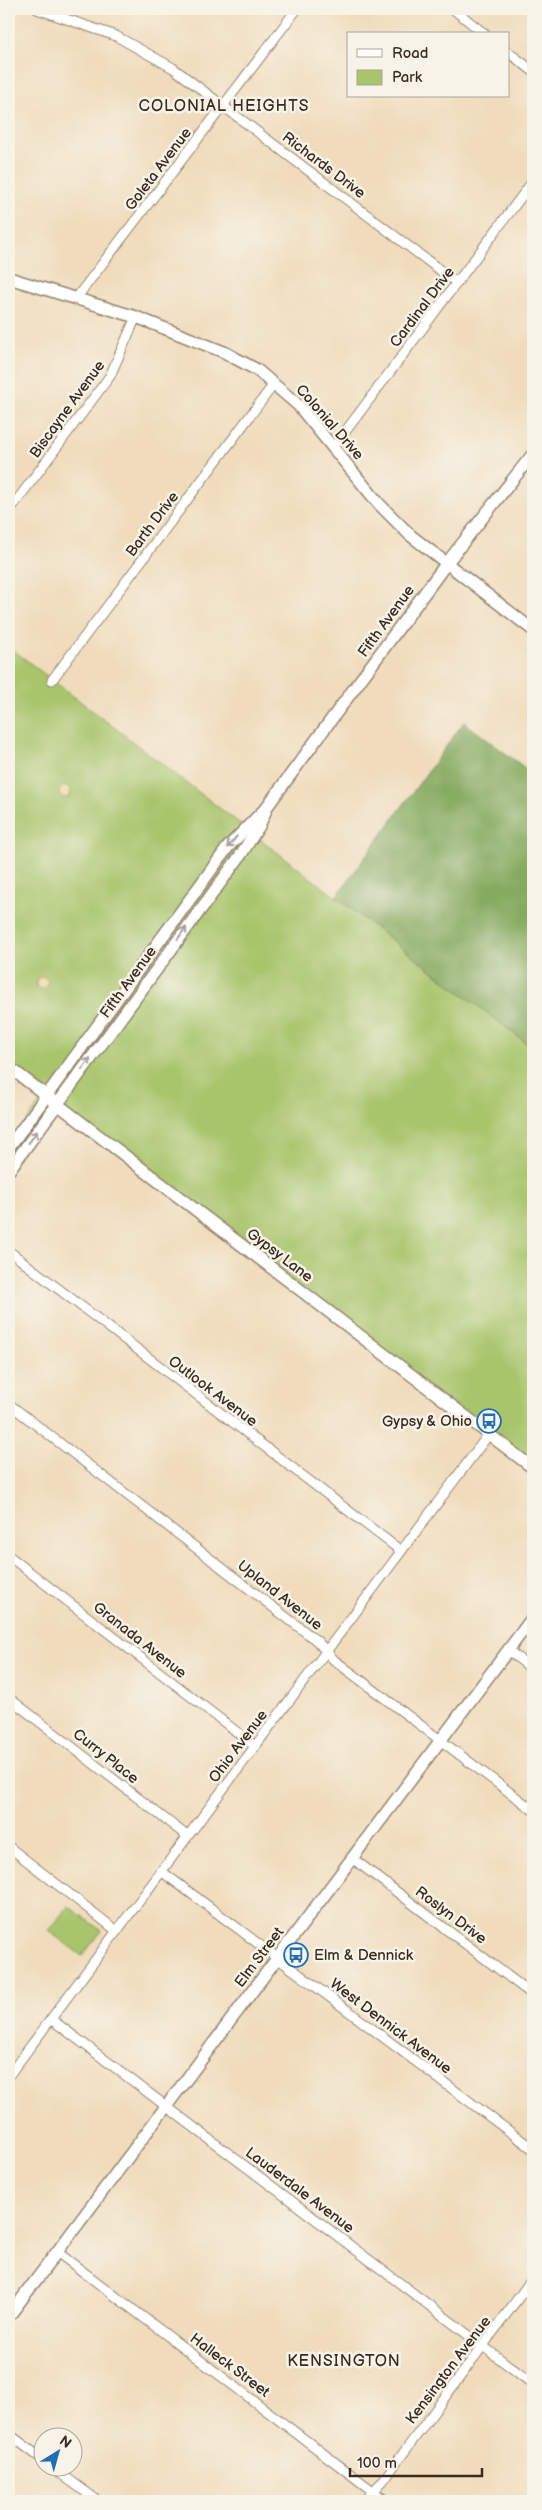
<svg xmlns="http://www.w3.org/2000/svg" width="542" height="2510" font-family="'Balsamiq Sans',sans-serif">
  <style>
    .green { fill: #a8c56c; stroke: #727845 }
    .forest { fill: #86aa60; stroke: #606a3f }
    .sand { fill: #eeda9e; stroke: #94825e }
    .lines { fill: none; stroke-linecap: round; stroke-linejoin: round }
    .street-casing { stroke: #96836d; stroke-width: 11 }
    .secondary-casing { stroke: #96836d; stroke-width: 14 }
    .street { stroke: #fff; stroke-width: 9 }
    .secondary { stroke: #fff; stroke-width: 11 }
    .oneway { stroke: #a79f9a }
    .labels { text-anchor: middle; stroke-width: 5; stroke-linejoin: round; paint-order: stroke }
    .street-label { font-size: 15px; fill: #3b2a1e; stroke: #f7f3e8 }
    .poi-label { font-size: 15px; fill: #3b2a1e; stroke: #f7f3e8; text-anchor: end }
    .neighbourhood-label { font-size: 16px; letter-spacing: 1px; fill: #3b2a1e; stroke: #f7f3e8 }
  </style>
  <rect width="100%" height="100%" fill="#f7f3e8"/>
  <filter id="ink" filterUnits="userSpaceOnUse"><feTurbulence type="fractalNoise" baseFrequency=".02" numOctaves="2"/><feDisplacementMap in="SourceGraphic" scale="10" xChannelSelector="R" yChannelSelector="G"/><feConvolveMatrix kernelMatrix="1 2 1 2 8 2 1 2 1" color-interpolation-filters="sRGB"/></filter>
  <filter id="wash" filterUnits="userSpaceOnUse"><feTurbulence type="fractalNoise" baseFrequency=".0096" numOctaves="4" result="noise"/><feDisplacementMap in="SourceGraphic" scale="20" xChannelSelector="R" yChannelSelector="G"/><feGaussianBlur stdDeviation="1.12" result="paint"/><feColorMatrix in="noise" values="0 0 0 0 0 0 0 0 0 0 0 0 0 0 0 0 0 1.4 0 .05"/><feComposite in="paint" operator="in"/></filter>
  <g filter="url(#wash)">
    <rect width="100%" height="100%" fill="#f0dcbc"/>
    <g class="green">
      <path d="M9,647L533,1048V1468L57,1104L9,1170V1147L45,1095L9,1067Z"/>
      <path d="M68,1906L102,1931L82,1956L49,1931Z"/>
    </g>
    <path class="forest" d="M464,722L533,774V1048L336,897Z"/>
    <g class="sand">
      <circle cx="65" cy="792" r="6"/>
      <circle cx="42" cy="983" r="6"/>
    </g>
  </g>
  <g filter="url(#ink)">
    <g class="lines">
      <g class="street-casing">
        <g id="street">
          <path d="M37,9L116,36L173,68L457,283"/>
          <path d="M453,9L485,34"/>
          <path d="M508,52L533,71"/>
          <path d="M77,297L297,9"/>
          <path d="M333,448L533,181"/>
          <path d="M9,511L110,376L136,317"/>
          <path d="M52,680L274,384"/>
          <path d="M9,1251L401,1551"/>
          <path d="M9,1404L317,1641L334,1660L533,1810"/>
          <path d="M9,1556L255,1746"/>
          <path d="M508,1650L533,1670"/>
          <path d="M9,1698L187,1836"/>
          <path d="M9,1847L117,1931"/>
          <path d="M352,1858L533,1995"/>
          <path d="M161,1871L533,2149"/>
          <path d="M51,2019L533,2384"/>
          <path d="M9,2075L489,1434"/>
          <path d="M57,2252L386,2501"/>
          <path d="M9,2434L42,2459"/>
          <path d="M53,2468L98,2501"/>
          <path d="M364,2501L382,2482L533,2278"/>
        </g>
      </g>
      <g class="secondary-casing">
        <g id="secondary">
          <path d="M9,278L136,317L224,352L257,370L298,405L379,504L410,535L533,630"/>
          <path d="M9,1067L533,1468"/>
          <path d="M9,1147L228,847L266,808L446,564L533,454"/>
          <path d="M9,1170L240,856L259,826L266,810"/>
          <path d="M9,2316L533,1617"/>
        </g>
      </g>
      <use href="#street" class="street"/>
      <use href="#secondary" class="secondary"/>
    </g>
    <defs><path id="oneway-shaft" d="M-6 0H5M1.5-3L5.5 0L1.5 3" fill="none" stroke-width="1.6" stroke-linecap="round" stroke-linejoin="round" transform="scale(1.25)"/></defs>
    <g class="oneway">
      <use href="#oneway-shaft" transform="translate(232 842) rotate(130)"/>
      <use href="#oneway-shaft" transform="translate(182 933) rotate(-54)"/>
      <use href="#oneway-shaft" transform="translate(86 1064) rotate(-54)"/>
      <use href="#oneway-shaft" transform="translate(33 1137) rotate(-54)"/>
    </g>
  </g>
  <defs>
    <g id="bus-ring" transform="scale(1.25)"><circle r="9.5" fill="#f7f3e8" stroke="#1f6fb2" stroke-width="1.5"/><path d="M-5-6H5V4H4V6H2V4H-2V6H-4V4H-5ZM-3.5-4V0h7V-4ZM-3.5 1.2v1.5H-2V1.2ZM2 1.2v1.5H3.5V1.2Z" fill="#1f6fb2"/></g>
  </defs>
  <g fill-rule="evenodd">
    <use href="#bus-ring" x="489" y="1421"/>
    <use href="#bus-ring" x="296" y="1955"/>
  </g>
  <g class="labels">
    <g class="street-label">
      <text transform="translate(324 165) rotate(37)" y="5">Richards Drive</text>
      <text transform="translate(158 169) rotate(-53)" y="5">Goleta Avenue</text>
      <text transform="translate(422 307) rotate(-53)" y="5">Cardinal Drive</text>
      <text transform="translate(67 409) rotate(-54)" y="5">Biscayne Avenue</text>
      <text transform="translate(330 422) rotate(49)" y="5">Colonial Drive</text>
      <text transform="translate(152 524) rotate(-53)" y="5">Barth Drive</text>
      <text transform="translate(386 621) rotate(-54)" y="5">Fifth Avenue</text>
      <text transform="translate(128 982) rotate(-54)" y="5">Fifth Avenue</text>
      <text transform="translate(280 1255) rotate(37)" y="5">Gypsy Lane</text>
      <text transform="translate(213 1391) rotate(37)" y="5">Outlook Avenue</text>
      <text transform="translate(280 1595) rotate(38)" y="5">Upland Avenue</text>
      <text transform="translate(140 1640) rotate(38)" y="5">Granada Avenue</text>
      <text transform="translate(238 1746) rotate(-53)" y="5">Ohio Avenue</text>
      <text transform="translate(106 1756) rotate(38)" y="5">Curry Place</text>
      <text transform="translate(451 1915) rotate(37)" y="5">Roslyn Drive</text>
      <text transform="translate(259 1957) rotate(-53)" y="5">Elm Street</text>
      <text transform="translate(391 2026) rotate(37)" y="5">West Dennick Avenue</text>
      <text transform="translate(300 2190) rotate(37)" y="5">Lauderdale Avenue</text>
      <text transform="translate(230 2365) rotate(37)" y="5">Halleck Street</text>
      <text transform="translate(448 2370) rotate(-53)" y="5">Kensington Avenue</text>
    </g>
    <g class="poi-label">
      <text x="472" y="1426">Gypsy &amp; Ohio</text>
      <text x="314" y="1960" text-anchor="start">Elm &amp; Dennick</text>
    </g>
    <g class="neighbourhood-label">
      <text x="224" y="111">COLONIAL HEIGHTS</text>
      <text x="344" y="2366">KENSINGTON</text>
    </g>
  </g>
  <rect width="542" height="2510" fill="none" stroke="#f7f3e8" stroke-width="30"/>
  <rect x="347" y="32" width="162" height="65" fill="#f7f3e8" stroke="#aca397"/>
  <rect x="357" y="49" width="25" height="8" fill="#ffffff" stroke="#aca397"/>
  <text x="392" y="58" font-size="15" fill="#3b2a1e">Road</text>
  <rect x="357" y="70" width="25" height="15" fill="#a8c56c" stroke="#aca397"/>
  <text x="392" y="82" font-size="15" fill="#3b2a1e">Park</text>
  <g transform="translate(58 2452) rotate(37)"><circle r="24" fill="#f7f3e8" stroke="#aca397"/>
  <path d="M0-4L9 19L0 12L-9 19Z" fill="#1f6fb2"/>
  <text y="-8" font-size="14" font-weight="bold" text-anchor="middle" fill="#3b2a1e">N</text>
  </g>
  <path d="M350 2468v8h132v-8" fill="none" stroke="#3b2a1e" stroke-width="2.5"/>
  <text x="357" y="2468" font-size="15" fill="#3b2a1e" stroke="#f7f3e8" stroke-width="4" paint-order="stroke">100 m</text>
</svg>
